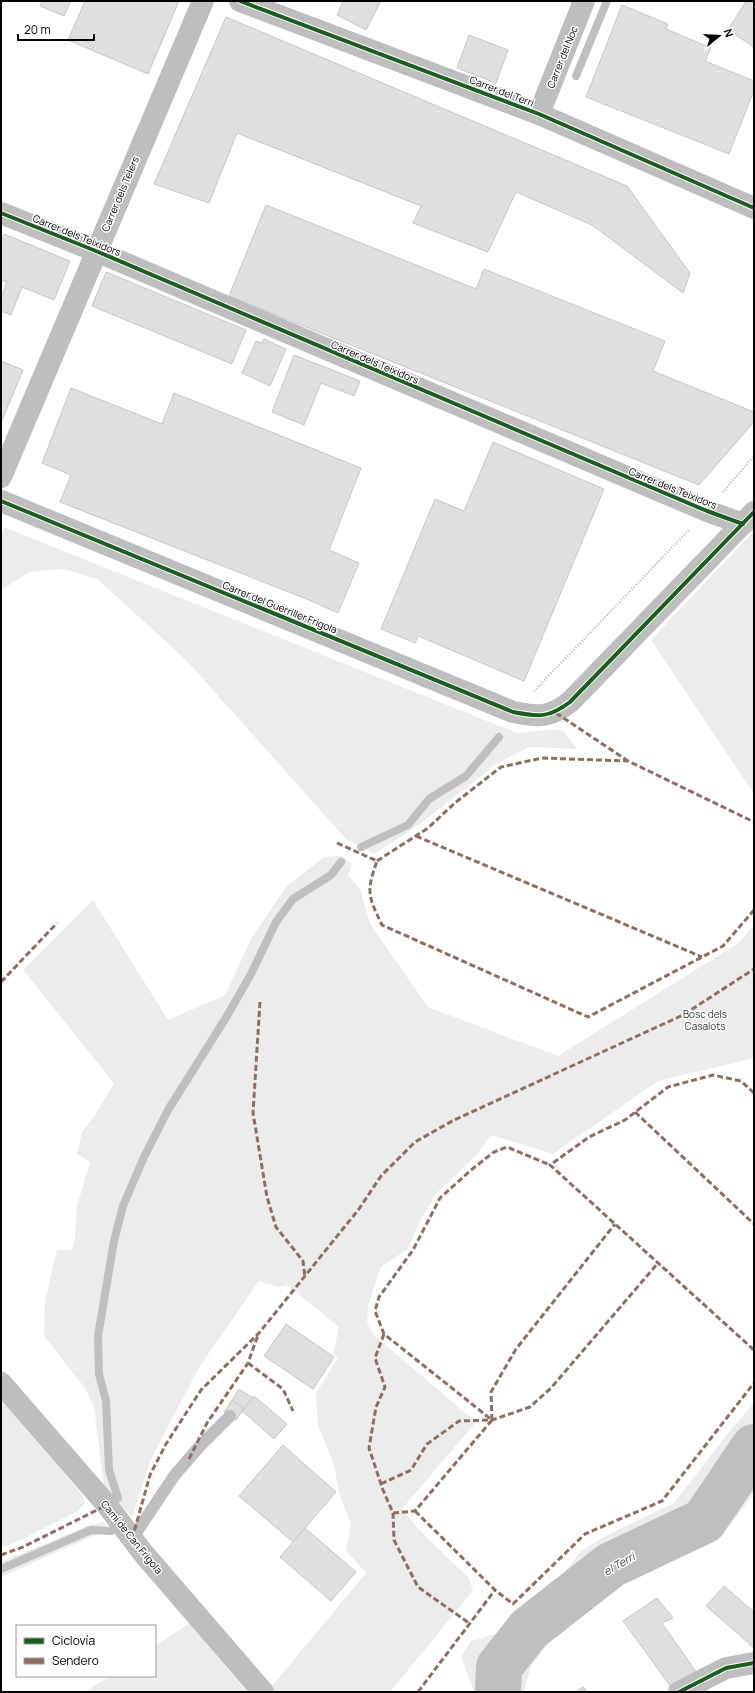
<svg xmlns="http://www.w3.org/2000/svg" width="755" height="1693" font-family="Manrope,sans-serif">
  <style>
    .green { fill: #ececec }
    .lines { fill: none; stroke-linecap: round; stroke-linejoin: round }
    .stream { stroke: #bfbfbf; stroke-width: 8 }
    .river { stroke: #bfbfbf; stroke-width: 46 }
    .building { fill: #dfdfdf; stroke: #c7c7c7 }
    .path { stroke: #b9b9b9; stroke-width: 2.5; stroke-dasharray: 1 2; stroke-linecap: butt }
    .service { stroke: #bebebe; stroke-width: 12 }
    .minor { stroke: #bebebe; stroke-width: 22 }
    .quiet { stroke: #8d6e63; stroke-width: 3; stroke-dasharray: 6 3; stroke-linecap: butt }
    .cycleway-casing { stroke: #fff; stroke-width: 6 }
    .cycleway { stroke: #1b5e20; stroke-width: 4 }
    .labels { text-anchor: middle; stroke-width: 3; stroke-linejoin: round; paint-order: stroke }
    .street-label { font-size: 10px; fill: #000; stroke: #fff }
    .park-label { font-size: 10px; fill: #333; stroke: #fff }
    .water-label { font-size: 11px; font-style: italic; fill: #444; stroke: #fff }
  </style>
  <rect width="100%" height="100%" fill="#fff"/>
  <g class="green">
    <path d="M4,527L517,733L562,729L577,749L530,747L498,763L420,824L374,854L346,839L186,660L97,579L63,569L30,572L1,590V535Z"/>
    <path d="M754,531V794L651,640Z"/>
    <path d="M342,856L352,864L348,875L360,889L370,924L428,1007L558,1056L740,942L754,925V1058L658,1081L553,1154L491,1135L476,1156L436,1194L421,1219L408,1249L381,1267L368,1305L367,1321L374,1335L476,1422L402,1509L424,1535L469,1578L473,1591L390,1692H275L271,1687L366,1573L346,1551L351,1524L340,1497L334,1465L318,1426L316,1393L338,1358L333,1354L339,1327L287,1285L279,1287L259,1281L200,1366L150,1461L132,1517L104,1486L94,1408L85,1388L44,1336L45,1301L57,1250H72L75,1238L77,1206L90,1162L77,1154L82,1132L94,1117L114,1083L23,970L93,900L168,1020L225,995L252,937L287,886L324,857Z"/>
    <path d="M1,1397L83,1496L85,1503L78,1511L23,1539L1,1548Z"/>
    <path d="M754,1403V1493L731,1524L649,1563L559,1630L531,1666L524,1692H474L461,1657L471,1641L498,1633L531,1604L561,1576L582,1550L611,1533L674,1503L728,1433Z"/>
    <path d="M103,1522L114,1534H98L1,1577V1562L87,1526Z"/>
    <path d="M190,1623L247,1692H85L109,1676H155V1646Z"/>
  </g>
  <g class="lines">
    <g class="stream">
      <path d="M576,76L607,1"/>
      <path d="M361,847L408,825L429,799L466,776L499,737"/>
      <path d="M118,1498L109,1470L106,1401L99,1374L98,1336L114,1241L123,1206L144,1157L168,1110L227,1016L251,974L276,922L293,899L331,875L341,862"/>
      <path d="M1,1569L91,1530L111,1531"/>
    </g>
    <path class="river" d="M498,1692L499,1667L529,1629L611,1565L704,1521L754,1447"/>
  </g>
  <g class="building">
    <path d="M42,1H71L64,16L40,6Z"/>
    <path d="M85,1H179L148,74L68,40Z"/>
    <path d="M343,1H381L366,30L337,15Z"/>
    <path d="M746,1H754V47L728,30Z"/>
    <path d="M622,5L668,24L666,29L711,48L705,61L754,81V90L729,154L586,97Z"/>
    <path d="M226,17L627,186L690,273L683,293L592,225L516,192L488,252L413,223L421,206L237,133L209,203L154,184Z"/>
    <path d="M469,35L508,50L496,83L457,68Z"/>
    <path d="M266,205L476,289L484,269L665,341L653,371L754,412V422L699,485L229,296Z"/>
    <path d="M4,234L70,261L54,300L22,287L11,315L1,311V298L7,282L1,280V243Z"/>
    <path d="M106,272L246,330L232,364L92,306Z"/>
    <path d="M264,339L286,349L270,386L242,373L256,341L262,343Z"/>
    <path d="M294,355L360,381L354,396L321,383L304,425L272,412Z"/>
    <path d="M1,361L23,370L1,423Z"/>
    <path d="M71,388L162,424L174,393L361,468L329,550L359,563L338,613L309,600L60,502L71,475L42,463Z"/>
    <path d="M493,442L604,489L524,681L418,636L415,643L381,629L435,499L464,511Z"/>
    <path d="M286,1324L334,1357L313,1389L264,1356Z"/>
    <path d="M239,1389L253,1398L244,1409L232,1400Z"/>
    <path d="M254,1396L287,1424L274,1439L242,1411Z"/>
    <path d="M232,1400L244,1409L236,1420L224,1412Z"/>
    <path d="M283,1445L336,1492L293,1542L239,1496Z"/>
    <path d="M305,1528L356,1572L331,1601L280,1557Z"/>
    <path d="M724,1586L754,1612V1648L706,1606Z"/>
    <path d="M657,1598L673,1618L662,1623L697,1673L671,1687L623,1621Z"/>
    <path d="M583,1687L587,1692H575Z"/>
  </g>
  <g class="lines">
    <g class="path">
      <path d="M723,492L754,456"/>
      <path d="M534,691L689,530"/>
    </g>
    <path class="service" d="M132,1539L174,1476L199,1447L230,1416"/>
    <g class="minor">
      <path d="M240,1L539,114L754,208"/>
      <path d="M539,114L584,1"/>
      <path d="M1,213L96,251L707,511L743,524"/>
      <path d="M1,477L203,1"/>
      <path d="M1,501L513,712C539,717 549,718 570,702L754,512"/>
      <path d="M1,1383L107,1505L143,1553L263,1692"/>
      <path d="M679,1692L726,1668L754,1663"/>
    </g>
    <g class="quiet">
      <path d="M556,713L628,761"/>
      <path d="M416,836L702,957"/>
      <path d="M337,843L377,861C366,892 368,896 382,925L588,1017L723,946L754,910"/>
      <path d="M377,861L428,828L456,802L501,767L542,758L628,761L754,822"/>
      <path d="M1,982L57,923"/>
      <path d="M260,1002L253,1113L267,1197L276,1227L303,1261L305,1277"/>
      <path d="M754,1093L741,1081L713,1075L668,1087L625,1120L589,1137L550,1165L754,1350"/>
      <path d="M635,1112L754,1224"/>
      <path d="M384,1334L375,1358L385,1387L376,1407L369,1448L383,1490L393,1513L394,1540L418,1587L469,1623"/>
      <path d="M248,1363L283,1389L293,1411"/>
      <path d="M492,1420L491,1392L516,1349L615,1224"/>
      <path d="M189,1459L207,1423L248,1363L258,1335"/>
      <path d="M381,1484L411,1470L427,1444L459,1421L492,1420L530,1407L551,1388L658,1263"/>
      <path d="M415,1511L495,1590L513,1604L585,1534L662,1501L754,1383"/>
      <path d="M393,1513L415,1511L492,1420L384,1334L375,1311L379,1297L413,1250L440,1198L471,1170L494,1152L507,1147L550,1165"/>
      <path d="M132,1539L150,1475L166,1444L201,1390L259,1333L359,1209L381,1176L415,1142L454,1120L683,1015L754,969"/>
      <path d="M1,1555L23,1547L107,1505"/>
      <path d="M418,1692L495,1590"/>
    </g>
    <g class="cycleway-casing">
      <g id="cycleway">
        <path d="M240,1L539,114L754,208"/>
        <path d="M1,213L96,251L707,511L743,524"/>
        <path d="M1,501L513,712C539,717 549,718 570,702L754,512"/>
        <path d="M679,1692L726,1668L754,1663"/>
      </g>
    </g>
    <use href="#cycleway" class="cycleway"/>
  </g>
  <g class="labels">
    <g class="street-label">
      <text transform="translate(562 57) rotate(-68)" y="4">Carrer del Noc</text>
      <text transform="translate(502 91) rotate(21)" y="4">Carrer del Terri</text>
      <text transform="translate(120 194) rotate(-67)" y="4">Carrer dels Telers</text>
      <text transform="translate(77 235) rotate(22)" y="4">Carrer dels Teixidors</text>
      <text transform="translate(375 362) rotate(23)" y="4">Carrer dels Teixidors</text>
      <text transform="translate(673 488) rotate(22)" y="4">Carrer dels Teixidors</text>
      <text transform="translate(280 607) rotate(22)" y="4">Carrer del Guerriller Frigola</text>
      <text transform="translate(132 1537) rotate(51)" y="4">Camí de Can Frigola</text>
    </g>
    <g class="park-label">
      <text x="705" y="1018">Bosc dels<tspan x="705" dy="12">Casalots</tspan></text>
    </g>
    <g class="water-label">
      <text transform="translate(619 1564) rotate(-30)" y="4">el Terri</text>
    </g>
  </g>
  <rect width="755" height="1693" fill="none" stroke="#000000" stroke-width="4"/>
  <rect x="16" y="1625" width="140" height="52" fill="#ffffff" stroke="#999999"/>
  <rect x="24" y="1638" width="20" height="6" fill="#1b5e20" stroke="#999999"/>
  <text x="52" y="1645" font-size="12" fill="#000000">Ciclovía</text>
  <rect x="24" y="1658" width="20" height="6" fill="#8d6e63" stroke="#999999"/>
  <text x="52" y="1665" font-size="12" fill="#000000">Sendero</text>
  <g transform="translate(719 36) rotate(72)" stroke="#ffffff" stroke-width="3" paint-order="stroke">
  <path d="M0-3L7 15L0 10L-7 15Z" fill="#000000"/>
  <text y="-6" font-size="11" font-weight="bold" text-anchor="middle" fill="#000000">N</text>
  </g>
  <path d="M18 34v6h76v-6" fill="none" stroke="#000000" stroke-width="2"/>
  <text x="24" y="34" font-size="12" fill="#000000" stroke="#ffffff" stroke-width="3" paint-order="stroke">20 m</text>
</svg>
